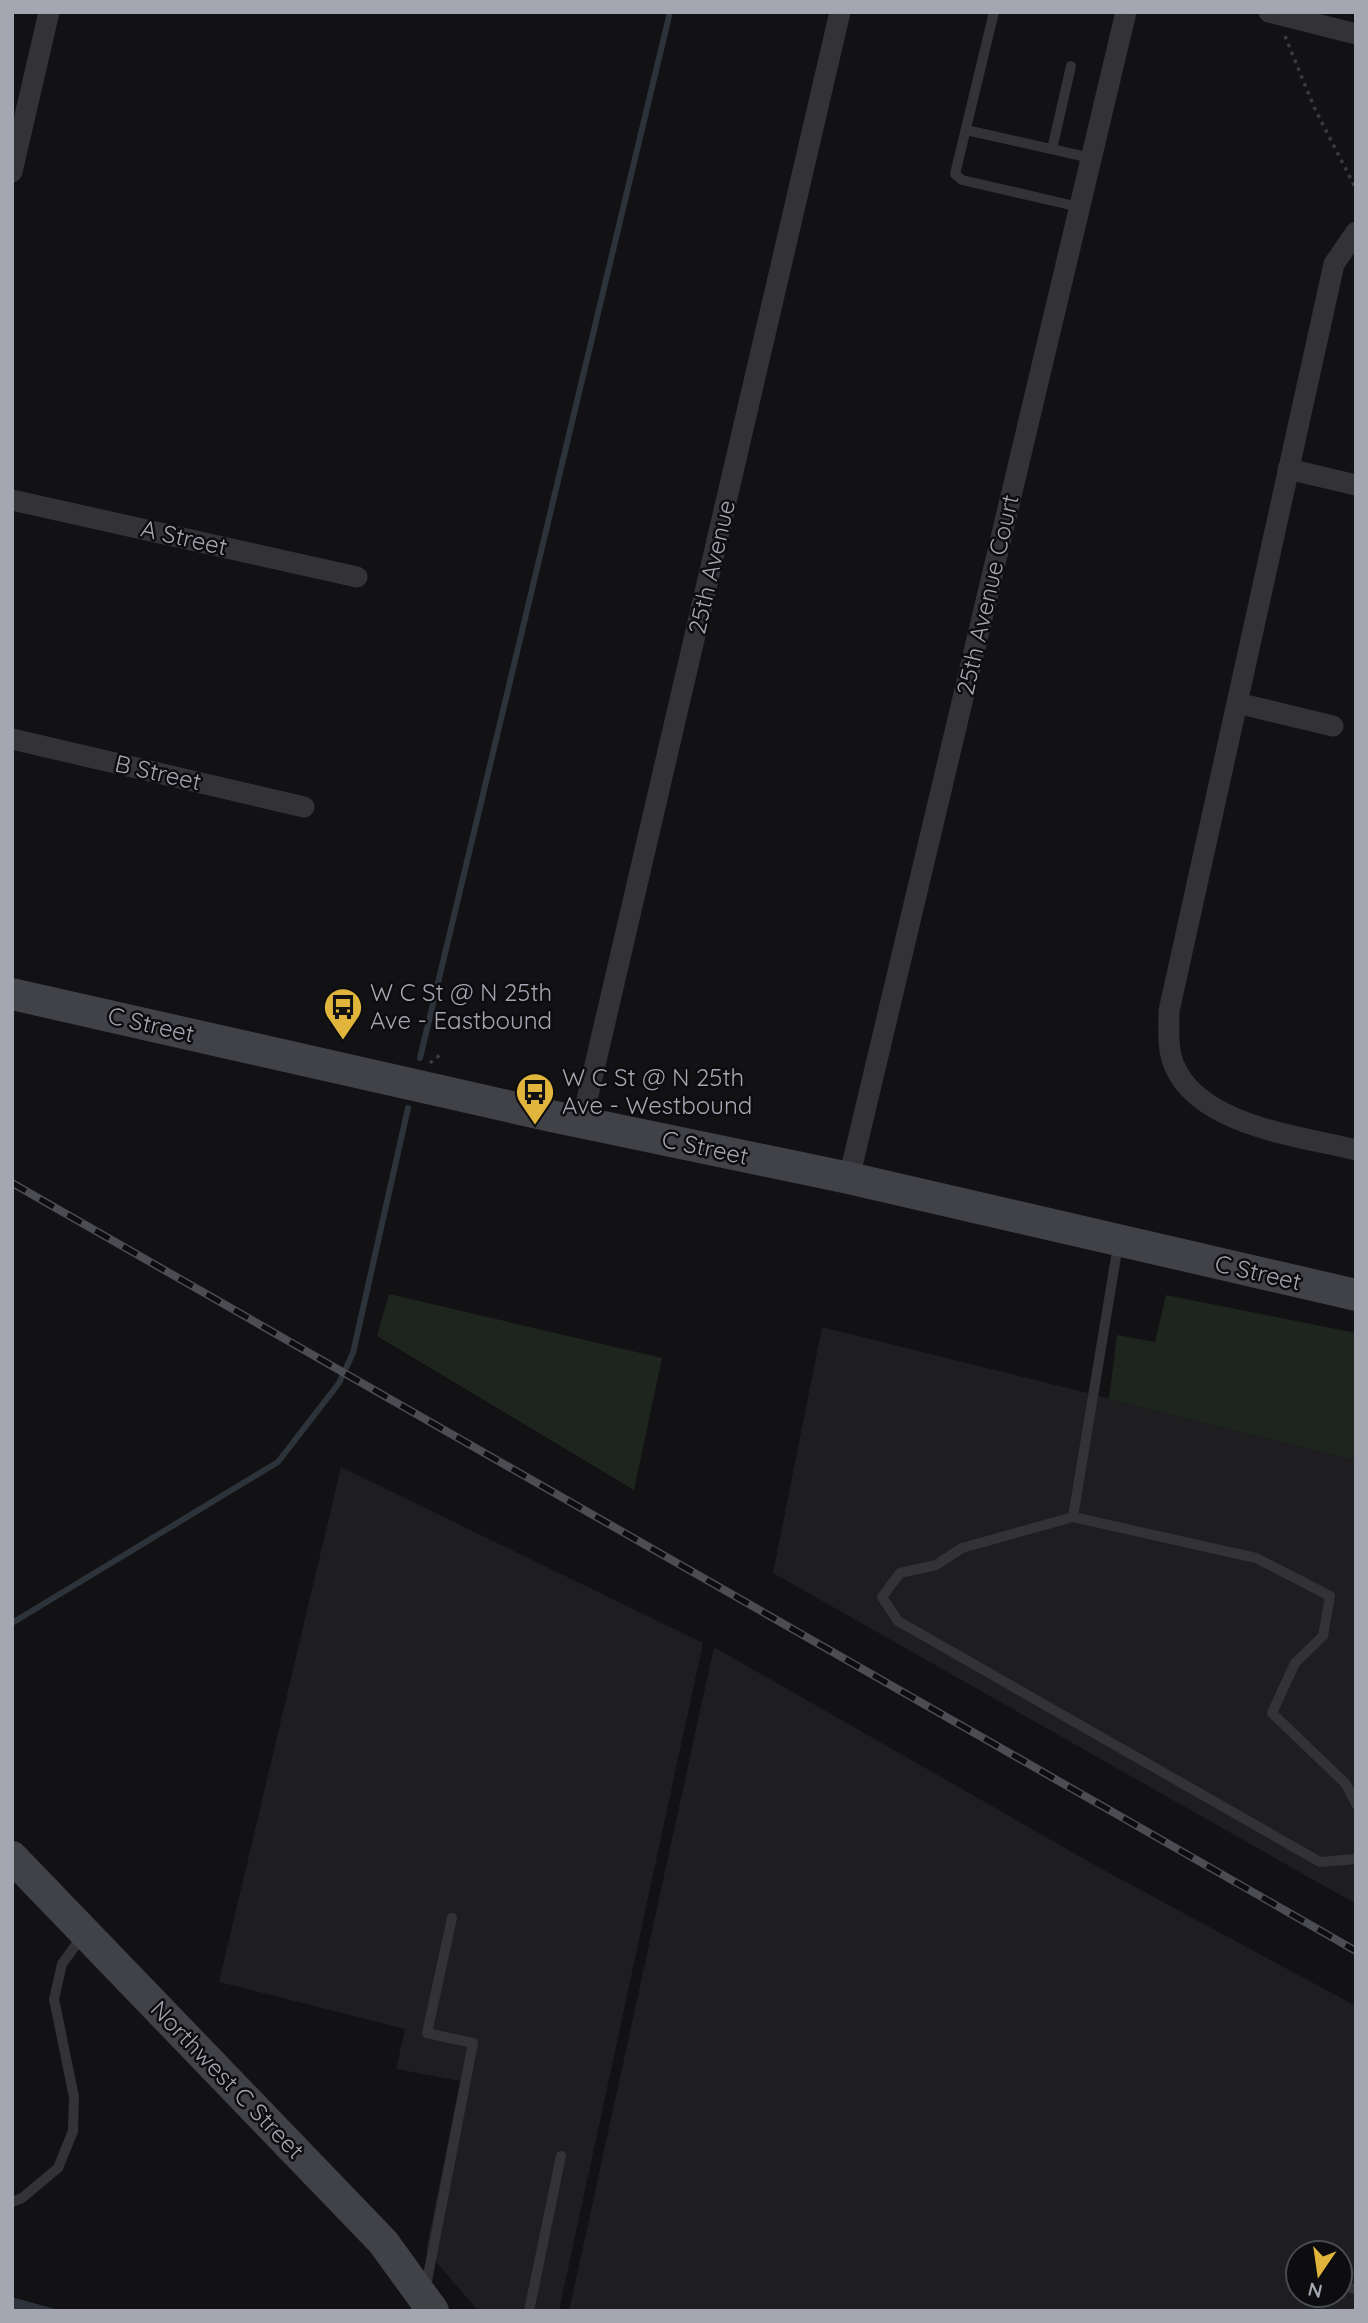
<svg xmlns="http://www.w3.org/2000/svg" width="1368" height="2323" font-family="Quicksand,sans-serif">
  <style>
    .built { fill: #1e1e20; fill-rule: evenodd }
    .green { fill: #1e251f }
    .water { fill: #2c333a }
    .lines { fill: none; stroke-linecap: round; stroke-linejoin: round }
    .stream { stroke: #2c333a; stroke-width: 6 }
    .path { stroke: #393a3e; stroke-width: 3.5; stroke-dasharray: 3.5 5; stroke-linecap: butt }
    .lane { stroke: #333337; stroke-width: 10 }
    .street { stroke: #333337; stroke-width: 21 }
    .secondary { stroke: #414247; stroke-width: 32 }
    .rail-casing { stroke: #4c4d52; stroke-width: 8 }
    .rail { stroke: #0d0c0e; stroke-width: 5; stroke-dasharray: 16; stroke-linecap: butt }
    .labels { text-anchor: middle; stroke-width: 5; stroke-linejoin: round; paint-order: stroke }
    .street-label { font-size: 24px; fill: #a4a7b2; stroke: #0d0c0e }
    .poi-label { font-size: 24px; fill: #a4a7b2; stroke: #0d0c0e; text-anchor: start }
  </style>
  <rect width="100%" height="100%" fill="#121113"/>
  <g class="built">
    <path d="M822,1327L1356,1460V1904L773,1573Z"/>
    <path d="M341,1467L703,1643L559,2311H478L426,2250L460,2081L396,2069L405,2029L219,1982Z"/>
    <path d="M714,1647L1100,1868L1356,2006V2311H569ZM1298,2253H1340V2295H1298Z"/>
  </g>
  <g class="green">
    <path d="M389,1294L662,1358L634,1490L377,1336Z"/>
    <path d="M1166,1295L1356,1333V1460L1109,1399L1117,1335L1155,1342Z"/>
  </g>
  <path class="water" d="M12,2297L62,2311H12Z"/>
  <g class="lines">
    <g class="stream">
      <path d="M420,1058L670,12"/>
      <path d="M12,1623L278,1462L339,1383L353,1353L408,1108"/>
    </g>
    <g class="path">
      <path d="M1285,36L1314,107L1356,189"/>
      <path d="M430,1063L442,1053"/>
    </g>
    <g class="lane">
      <path d="M994,12L955,174L962,180L1079,207"/>
      <path d="M966,130L1091,158"/>
      <path d="M1052,149L1071,66"/>
      <path d="M1073,1517L1118,1245"/>
      <path d="M1356,1804L1346,1784L1272,1713L1295,1663L1323,1636L1330,1596L1256,1558L1073,1517L962,1548L936,1565L900,1573L882,1597L898,1621L1320,1862L1356,1859"/>
      <path d="M12,2202L22,2198L58,2168L73,2131L74,2097L54,1999L62,1964L83,1935"/>
      <path d="M1340,2283L1356,2290"/>
      <path d="M425,2291L473,2043L427,2033L452,1918"/>
      <path d="M529,2311L561,2156"/>
    </g>
    <g class="street">
      <path d="M1269,12L1356,34"/>
      <path d="M12,172L49,12"/>
      <path d="M1356,232L1334,264L1169,1011C1169,1029 1167,1048 1174,1065C1199,1126 1300,1136 1356,1150"/>
      <path d="M1288,469L1356,485"/>
      <path d="M12,500L357,577"/>
      <path d="M1237,703L1333,726"/>
      <path d="M12,739L304,807"/>
      <path d="M582,1121L840,12"/>
      <path d="M849,1178L1126,12"/>
    </g>
    <g class="secondary">
      <path d="M12,994L551,1116L849,1178L1356,1295"/>
      <path d="M12,1857L383,2242L433,2311"/>
    </g>
    <g class="rail-casing">
      <path id="rail" d="M12,1183L1356,1951"/>
    </g>
    <use href="#rail" class="rail"/>
  </g>
  <defs>
    <g id="bus-pin" transform="scale(2.0125)"><path d="M0 17L-7.5 6A9.5 9.5 0 1 1 7.5 6Z" fill="#e1b53b" stroke="#0d0c0e"/><path d="M-5-6H5V4H4V6H2V4H-2V6H-4V4H-5ZM-3.5-4V0h7V-4ZM-3.5 1.2v1.5H-2V1.2ZM2 1.2v1.5H3.5V1.2Z" fill="#111"/></g>
  </defs>
  <g fill-rule="evenodd">
    <use href="#bus-pin" x="343" y="1007"/>
    <use href="#bus-pin" x="535" y="1092"/>
  </g>
  <g class="labels">
    <g class="street-label">
      <text transform="translate(184 538) rotate(13)" y="8">A Street</text>
      <text transform="translate(712 567) rotate(-77)" y="8">25th Avenue</text>
      <text transform="translate(988 595) rotate(-77)" y="8">25th Avenue Court</text>
      <text transform="translate(158 773) rotate(13)" y="8">B Street</text>
      <text transform="translate(151 1025) rotate(13)" y="8">C Street</text>
      <text transform="translate(705 1148) rotate(12)" y="8">C Street</text>
      <text transform="translate(1258 1273) rotate(13)" y="8">C Street</text>
      <text transform="translate(227 2080) rotate(46)" y="8">Northwest C Street</text>
    </g>
    <g class="poi-label">
      <text x="370" y="1001">W C St @ N 25th<tspan x="370" dy="28">Ave - Eastbound</tspan></text>
      <text x="562" y="1086">W C St @ N 25th<tspan x="562" dy="28">Ave - Westbound</tspan></text>
    </g>
  </g>
  <rect width="1368" height="2323" fill="none" stroke="#a4a7b2" stroke-width="28"/>
  <g transform="translate(1319 2274) rotate(193)"><circle r="33" fill="#0d0c0e" stroke="#494a50" stroke-width="2"/>
  <path d="M0-5L12 26L0 18L-12 26Z" fill="#e1b53b"/>
  <text y="-10" font-size="19" font-weight="bold" text-anchor="middle" fill="#a4a7b2">N</text>
  </g>
</svg>
